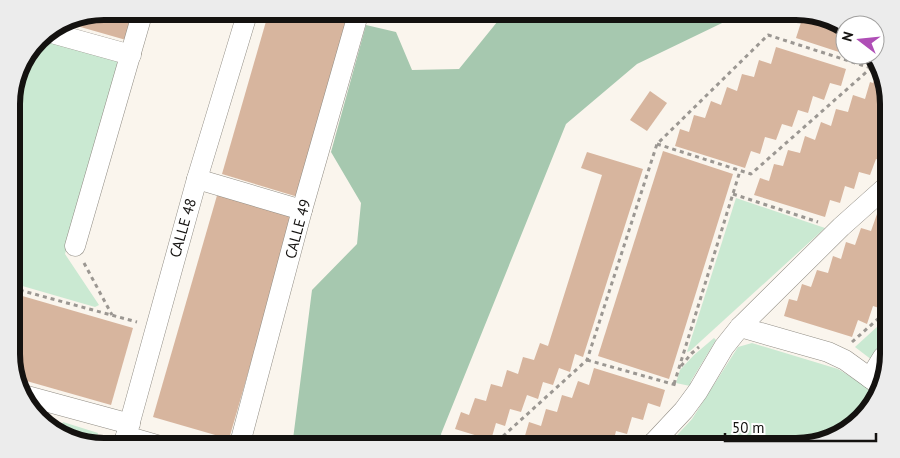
<svg xmlns="http://www.w3.org/2000/svg" width="900" height="458" font-family="'PT Sans',sans-serif">
  <style>
    .green { fill: #cae9d2 }
    .forest { fill: #a6c8af }
    .building { fill: #d7b59e }
    .lines { fill: none; stroke-linecap: round; stroke-linejoin: round }
    .minor-casing { stroke: #918d85; stroke-width: 21 }
    .path { stroke: #9b9792; stroke-width: 3; stroke-dasharray: 4 4; stroke-linecap: butt }
    .minor { stroke: #fff; stroke-width: 20 }
    .labels { text-anchor: middle; stroke-width: 4; stroke-linejoin: round; paint-order: stroke }
    .street-label { font-size: 15px; fill: #141210; stroke: #fff }
    .rim { fill: none; stroke: #141210; stroke-width: 6 }
  </style>
  <rect width="100%" height="100%" fill="#faf5ed"/>
  <g class="green">
    <path d="M39,39L115,59L120,66L65,254L99,305L95,307L12,283L11,97L21,63Z"/>
    <path d="M736,198L825,228L690,351L687,352Z"/>
    <path d="M889,316V355L885,370L855,347Z"/>
    <path d="M714,338L716,340L691,381L690,386L676,383L680,370L694,355Z"/>
    <path d="M752,343L838,369L861,383L877,397L847,431L802,447H666L692,419L738,347Z"/>
    <path d="M63,422L98,433L97,436L88,443L66,437L65,438L63,437L47,423L61,428Z"/>
  </g>
  <path class="forest" d="M506,11H747L637,64L566,124L441,434L444,447H292L312,290L357,244L361,203L331,152L366,25L396,32L412,70L459,69Z"/>
  <g class="building">
    <path d="M104,11H135L126,40L70,24Z"/>
    <path d="M269,11H352L298,197L222,174Z"/>
    <path d="M804,13L838,21L845,27V54L796,38Z"/>
    <path d="M776,47L846,69L841,86L830,83L824,100L813,96L808,113L798,110L792,127L782,124L776,140L765,137L760,154L751,151L745,168L675,146L680,129L689,132L694,115L705,118L711,101L721,105L727,87L737,91L742,74L754,77L759,60L771,64Z"/>
    <path d="M879,67L888,92V155L886,162L876,159L870,175L859,172L854,189L845,186L840,203L830,200L825,217L754,195L760,178L769,181L774,164L783,166L788,150L800,153L805,136L815,140L821,122L831,126L836,109L848,112L853,95L865,99L870,82L873,83Z"/>
    <path d="M650,91L667,103L647,131L630,120Z"/>
    <path d="M663,151L733,174L669,379L598,356Z"/>
    <path d="M587,152L643,169L583,357L575,354L570,372L559,368L553,385L543,382L538,399L527,395L521,412L510,409L505,426L496,423L491,440L455,429L461,412L469,415L475,398L486,401L491,384L502,387L507,370L518,374L523,357L534,360L540,343L548,346L602,175L581,168Z"/>
    <path d="M12,190L20,191L16,222H12Z"/>
    <path d="M218,192L294,214L229,439L153,417Z"/>
    <path d="M877,214L888,218L889,292H888L882,309L873,306L867,324L858,320L852,337L784,316L789,299L797,301L802,284L811,287L817,270L828,273L833,256L841,259L846,242L855,245L861,228L871,231Z"/>
    <path d="M12,293L133,328L111,405L16,378L12,367Z"/>
    <path d="M594,368L665,390L660,407L648,403L643,420L632,417L627,434L616,431L612,447L600,445L599,447H512L515,436L524,439L529,422L541,426L546,409L557,412L562,395L572,398L578,381L589,385Z"/>
  </g>
  <g class="lines">
    <g class="minor-casing">
      <g id="minor">
        <path d="M48,32L131,55"/>
        <path d="M197,179L302,210"/>
        <path d="M75,246L143,11"/>
        <path d="M740,327L828,352L845,360L881,386"/>
        <path d="M870,378L883,357L889,353"/>
        <path d="M23,395L130,424"/>
        <path d="M126,436L164,447"/>
        <path d="M123,447L197,179L248,11"/>
        <path d="M239,447L302,210L359,11"/>
        <path d="M648,447L655,441L684,410L698,391L724,347L740,327L841,227L888,185"/>
      </g>
    </g>
    <g class="path">
      <path d="M657,144L751,174L871,68L875,56"/>
      <path d="M733,194L818,222"/>
      <path d="M84,263L112,315"/>
      <path d="M12,288L137,322"/>
      <path d="M852,342L889,309"/>
      <path d="M587,360L676,385"/>
      <path d="M681,366L692,353L699,347"/>
      <path d="M674,384L740,171"/>
      <path d="M491,447L587,360L657,144L768,35L871,68"/>
    </g>
    <use href="#minor" class="minor"/>
  </g>
  <g class="labels">
    <g class="street-label">
      <text transform="translate(183 228) rotate(-74)" y="5">CALLE 48</text>
      <text transform="translate(298 229) rotate(-75)" y="5">CALLE 49</text>
    </g>
  </g>
  <path d="M0 0H900V458H0ZM104 20H796A84 84 0 0 1 880 104V354A84 84 0 0 1 796 438H104A84 84 0 0 1 20 354V104A84 84 0 0 1 104 20Z" fill="#ececec" fill-rule="evenodd"/>
  <path class="rim" d="M104 20H796A84 84 0 0 1 880 104V354A84 84 0 0 1 796 438H104A84 84 0 0 1 20 354V104A84 84 0 0 1 104 20Z"/>
  <g transform="translate(860 40) rotate(286)"><circle r="24" fill="#ffffff" stroke="#a1a09f"/>
  <path d="M0-4L9 19L0 12L-9 19Z" fill="#af4eb6"/>
  <text y="-8" font-size="14" font-weight="bold" text-anchor="middle" fill="#141210">N</text>
  </g>
  <path d="M725 433v8h151v-8" fill="none" stroke="#141210" stroke-width="2.5"/>
  <text x="732" y="433" font-size="15" fill="#141210" stroke="#ffffff" stroke-width="4" paint-order="stroke">50 m</text>
</svg>
